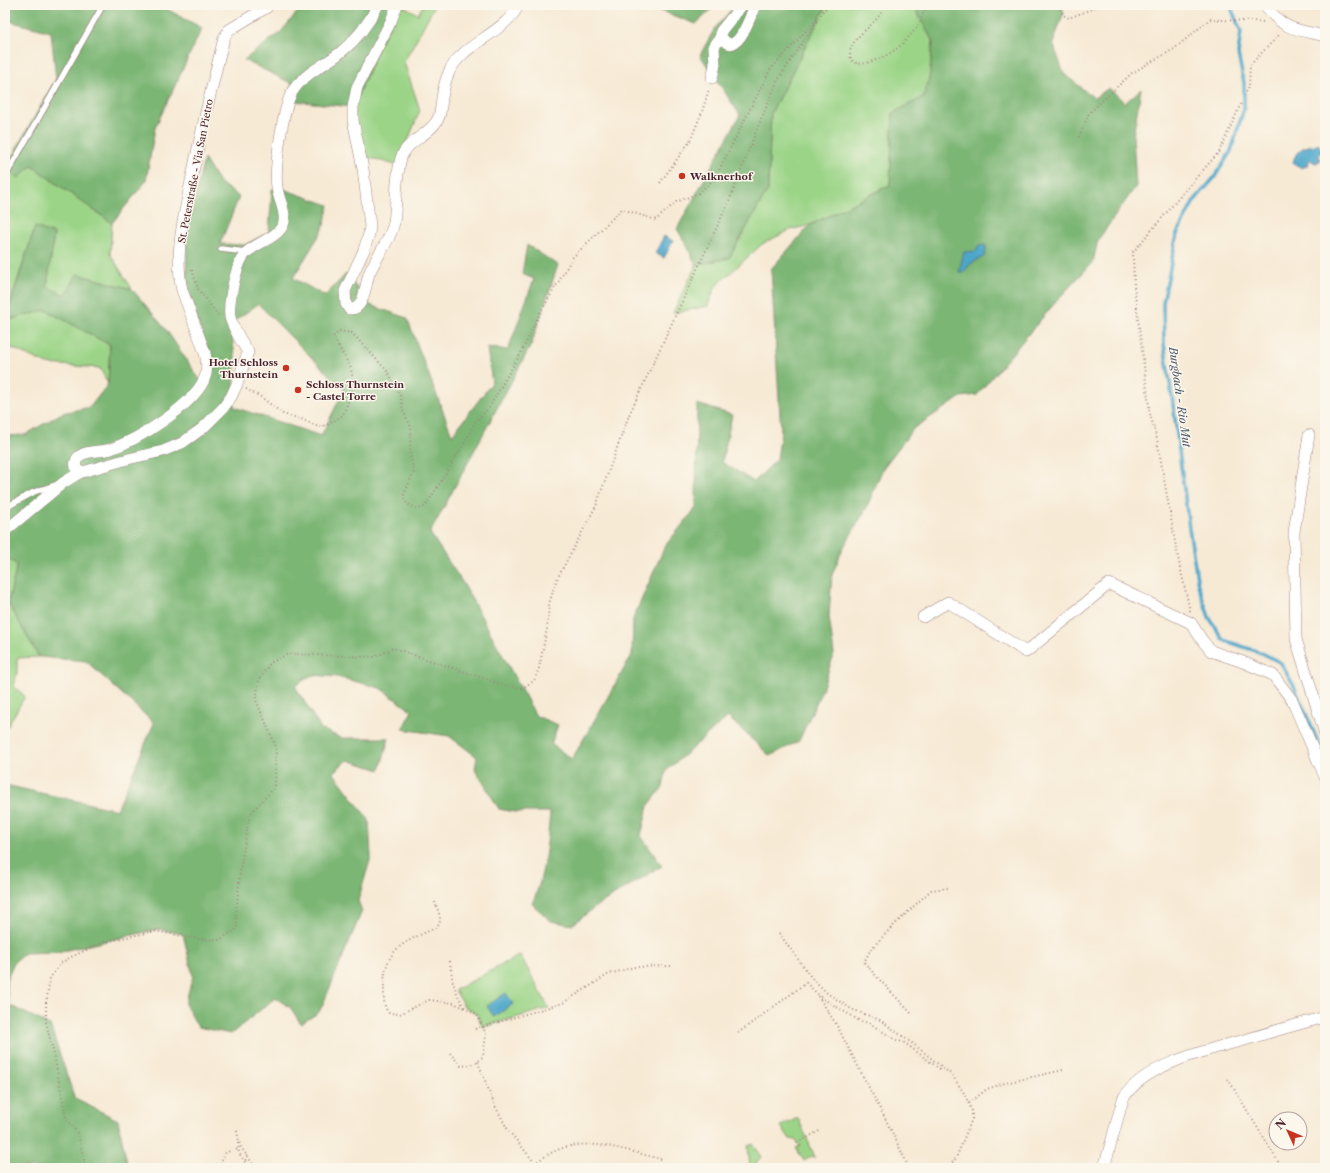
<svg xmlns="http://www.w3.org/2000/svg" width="1330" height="1173" font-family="'Libre Caslon Text',serif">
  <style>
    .green { fill: #9bd487; stroke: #727a59 }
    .forest { fill: #7cb674; stroke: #636a50; fill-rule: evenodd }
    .water { fill: #4ea7cb; stroke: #4c637b }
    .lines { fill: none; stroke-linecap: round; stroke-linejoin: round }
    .stream { stroke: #4ea7cb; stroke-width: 3.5 }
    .service-casing { stroke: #a08480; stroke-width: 7 }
    .minor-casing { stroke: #a08480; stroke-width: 12 }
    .path { stroke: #a08480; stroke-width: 2; stroke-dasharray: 1 3; stroke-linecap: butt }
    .service { stroke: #fff; stroke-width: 5.5 }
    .minor { stroke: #fff; stroke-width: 11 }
    .poi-dot { fill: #c8321e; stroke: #fbf7ec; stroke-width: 1.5 }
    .labels { text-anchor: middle; stroke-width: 3; stroke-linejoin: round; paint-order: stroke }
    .street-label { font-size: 10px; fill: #4a1f2b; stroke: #fbf7ec }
    .poi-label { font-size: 10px; font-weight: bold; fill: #4a1f2b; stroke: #fbf7ec; text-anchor: start }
    .water-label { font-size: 11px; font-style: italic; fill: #4c556b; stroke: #fbf7ec }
  </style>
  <rect width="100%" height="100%" fill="#fbf7ec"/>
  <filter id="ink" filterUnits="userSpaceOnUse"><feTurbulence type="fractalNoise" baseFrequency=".025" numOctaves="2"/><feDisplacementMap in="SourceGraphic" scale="8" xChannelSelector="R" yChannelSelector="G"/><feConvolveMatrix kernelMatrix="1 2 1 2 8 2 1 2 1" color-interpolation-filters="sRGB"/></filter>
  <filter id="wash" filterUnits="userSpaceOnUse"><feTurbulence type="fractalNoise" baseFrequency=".012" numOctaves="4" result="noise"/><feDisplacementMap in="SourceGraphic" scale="16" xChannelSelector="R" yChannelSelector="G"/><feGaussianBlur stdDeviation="0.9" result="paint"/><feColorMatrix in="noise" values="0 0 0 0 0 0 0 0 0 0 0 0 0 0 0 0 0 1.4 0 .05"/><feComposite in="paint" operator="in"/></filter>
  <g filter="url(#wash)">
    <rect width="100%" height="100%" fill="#f7ead5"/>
    <g class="green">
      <path d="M401,5L418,14L423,5H435L404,62L420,110L403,153L399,166L360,155L353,120L357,87Z"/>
      <path d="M827,5H918L916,10L933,42L929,80L923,97L893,113L890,185L810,225L790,230L762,244L715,287L708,306L673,313L696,265L729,258L768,190L771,113Z"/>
      <path d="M32,166L112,223L110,254L132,289L77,274L66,295L47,287L54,234L35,227L5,318V168L18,178Z"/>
      <path d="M46,310L110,345L108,384L100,368L47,364L5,345V321Z"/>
      <path d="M5,556L17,565L8,603L39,657L17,658V673L14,687L25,696L5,731Z"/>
      <path d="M520,955L549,1008L483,1027L477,1015L473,1011L465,1008L455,990Z"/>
      <path d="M798,1118L815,1157L809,1158L804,1161L796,1148L800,1146L796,1140L790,1139L781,1126Z"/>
      <path d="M753,1144L762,1157L756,1162L760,1168H750L748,1146Z"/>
    </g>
    <g class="forest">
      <path d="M5,5H159L202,28L155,128L146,181L112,223L32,166L18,178L5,168L56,79L51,32L5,20Z"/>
      <path d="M303,5H397L353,107L294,101L291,83L244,60L281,32Z"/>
      <path d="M645,5H716L696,24Z"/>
      <path d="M736,5H827L771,113L768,190L729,258L696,265L686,244L677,229L740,115L700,55L715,28Z"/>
      <path d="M918,5H1060L1064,12L1053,43L1064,74L1094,98L1109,88L1125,103L1141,89L1133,136L1136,186L1098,240L1093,262L1059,298L977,395L961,397L914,428L883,468L866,509L843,548L832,575L829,616L834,654L822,690L799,741L770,756L728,717L666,771L663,787L648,806L641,836L662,866L598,905L572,925L551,921L532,904C544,879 548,839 550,812H514L499,809L475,769L477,757L449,736L402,729L412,711L380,688L338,677L312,675L295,686L321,729L341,738H389L380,770L348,760L333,772L369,820L371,857L358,901L362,911L323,1004L319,1012L301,1024L290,1007L275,998L231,1034L198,1027L185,1004L193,976L183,934L159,929L58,952L25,953L14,962L6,981L9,1005L50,1025L75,1099L118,1120L128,1168H5V785L117,810L154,723L86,661L39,657L8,603L17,565L5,556V436L25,435L62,413L90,407L108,384L110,345L46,310L5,321L35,227L54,234L47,287L66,295L77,274L132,289L167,331L200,380L213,370L187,287L186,236L204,159L219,182L239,197L220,244L245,245L269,232L272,189H283L329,205L323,229L293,278L325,296L346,274L370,305L407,318L452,435L492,383L487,348L508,350L534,279L522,274L527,245L558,265L531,345L430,533L464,585L536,716L558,725L551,744L572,759L632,655L633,619L665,546L696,508L697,404L732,415L722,462L754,482L777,459L781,432L771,269L810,225L890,185L893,113L923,97L929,80L933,42L916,10ZM258,304L344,390L321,436L234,407L235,356L230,324Z"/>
    </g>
    <g class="water">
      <path d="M1318,143L1322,152L1319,155L1320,159L1317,163L1313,162L1310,159L1308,165L1302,168L1293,163C1294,155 1300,147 1309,146C1313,145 1315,146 1318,143Z"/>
      <path d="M664,236L673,241L664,258L655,253Z"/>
      <path d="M985,245L986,247L985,256L970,264L963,273L959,272L964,252L976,251L979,246Z"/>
      <path d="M506,993L513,1004L494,1017L487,1006Z"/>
    </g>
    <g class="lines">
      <path class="stream" d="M1230,5L1241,32L1238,54L1244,83V108L1231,151L1214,178L1194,201L1177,234L1163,303L1164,344L1172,396L1189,528L1198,585L1209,617L1223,640L1262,653L1281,663L1293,684L1325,758"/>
    </g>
  </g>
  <g filter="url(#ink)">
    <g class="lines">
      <g class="service-casing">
        <g id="service">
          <path d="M5,177L103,5"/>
          <path d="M221,249L246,252"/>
          <path d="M5,508L34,492L55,485"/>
        </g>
      </g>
      <g class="minor-casing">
        <g id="minor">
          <path d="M397,5L391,21L357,87L353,107V120L363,169L370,226L369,234L364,250L345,291L346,304L349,309C353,309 356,309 359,305C365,298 366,283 369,274C376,256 391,240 394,222C397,201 395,179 401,158C406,141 430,135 438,119C441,113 441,105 442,98C445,79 449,66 464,53C477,41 514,22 518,5"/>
          <path d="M742,5L721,31V36C736,62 751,15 755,5"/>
          <path d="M1265,5C1284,31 1296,29 1325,36"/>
          <path d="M712,78L715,65L714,47L721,36"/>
          <path d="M1309,435L1294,532L1296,639L1325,734"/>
          <path d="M79,473C74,467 74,459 81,455C90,450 102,452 111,449C139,439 191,407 204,380C208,371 207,363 205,353L182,290C174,254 184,217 191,181C201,133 212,85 224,38L229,30L267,7L268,5"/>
          <path d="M5,531L63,483L79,473L128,459L163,451L182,443L203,428L223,408L231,397L237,384L248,352C243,344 232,326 230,317C228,303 236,261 247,252C257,243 281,236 284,222C286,210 278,199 277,187C274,168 283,109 292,92C304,73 324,66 341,52C356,40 369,23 378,5"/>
          <path d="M923,617L948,602L1026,652L1109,584L1191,623L1202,640L1211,651L1243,662L1273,675L1292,700L1325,777"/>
          <path d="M1104,1168L1123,1099C1143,1064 1211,1049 1248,1039C1274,1031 1299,1024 1325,1017"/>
        </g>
      </g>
      <g class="path">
        <path d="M884,5C879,26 850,35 850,54C851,75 888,56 896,49C902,45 908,38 913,32C920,25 923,14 926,5"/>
        <path d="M1059,5L1063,15L1069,18L1099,6L1107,5"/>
        <path d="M825,9L829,5"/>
        <path d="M1246,92L1249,86L1250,65L1279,35"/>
        <path d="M1079,137L1089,113L1132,73L1174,49L1210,19C1228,21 1246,20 1264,22"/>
        <path d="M660,183L690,141L702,112L709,89"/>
        <path d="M192,270L198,289L218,315"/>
        <path d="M246,389L261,397L283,414L304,420L318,427L327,425L343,415L354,387L351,368L333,337L340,331L352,333L366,348L388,372L401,397L403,411L411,427L410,454L414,471L404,495L407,504L418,509L425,507L463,446L475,422L489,408L510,371L521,353L540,313L573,257L622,209L656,220L676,202L699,193L715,178L770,70L816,20"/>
        <path d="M1190,611L1177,553L1157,439L1150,414L1134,286L1133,252L1195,179L1219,152L1241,104"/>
        <path d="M435,902C437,910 444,920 437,927C404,943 383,947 384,990C384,998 383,1007 389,1013L400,1014L429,1000L453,1003L473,1011L477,1015L483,1027L486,1035L483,1056L478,1062L470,1065L461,1066L450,1053"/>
        <path d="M779,933L810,976L827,993L851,1009L880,1020L916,1046L952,1075L964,1093L972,1111V1119L956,1158L948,1168"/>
        <path d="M450,961C452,982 454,989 464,1007"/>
        <path d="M818,996L836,1024L891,1130L909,1168"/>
        <path d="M911,1013L876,976L864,962L871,949L894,925L931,890L948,888"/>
        <path d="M475,1029L563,1003L609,974L635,967L671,966"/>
        <path d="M738,1033L806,983L822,998L860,1021L869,1023L896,1040L905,1043L941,1070L944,1069"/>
        <path d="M478,1062L494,1104L508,1130L535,1163C541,1159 547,1155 553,1152C587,1135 627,1151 661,1159"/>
        <path d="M1228,1079L1282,1168"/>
        <path d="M969,1103L987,1089L1001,1084L1063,1070"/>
        <path d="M237,1131L240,1146L256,1168"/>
        <path d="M238,1143L239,1153L245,1162"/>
        <path d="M797,1143L819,1131"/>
        <path d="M86,1168L78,1134L66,1118L54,1055L46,1022V1003L50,978L61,963L69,958L103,942L156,931L199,939L219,940L237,929L236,913L241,865L250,814L275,787L276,747L256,700L259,680L270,663L288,654L375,657L393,648L507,686L522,688L534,681L539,668L547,629L549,604L556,581L596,506L629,415L730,199L759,124L778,80L827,5"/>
        <path d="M196,1168L220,1164L226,1152L239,1149"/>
        <path d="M243,1168L247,1155"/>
      </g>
      <use href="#service" class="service"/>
      <use href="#minor" class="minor"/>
    </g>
  </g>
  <g class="poi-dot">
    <circle cx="682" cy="176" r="4"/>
    <circle cx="286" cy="368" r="4"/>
    <circle cx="298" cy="390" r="4"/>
  </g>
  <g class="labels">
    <g class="street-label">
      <text transform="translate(195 171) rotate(-79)" y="4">St. Peterstraße - Via San Pietro</text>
    </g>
    <g class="poi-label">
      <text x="690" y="180">Walknerhof</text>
      <text x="278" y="366" text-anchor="end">Hotel Schloss<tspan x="278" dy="12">Thurnstein</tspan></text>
      <text x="306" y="388">Schloss Thurnstein<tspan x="306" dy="12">- Castel Torre</tspan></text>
    </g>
    <g class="water-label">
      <text transform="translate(1180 397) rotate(82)" y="4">Burgbach - Rio Mut</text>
    </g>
  </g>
  <rect width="1330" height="1173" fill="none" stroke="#fbf7ec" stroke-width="20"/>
  <g transform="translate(1288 1131) rotate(314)"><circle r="19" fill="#fbf7ec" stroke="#b4a19f"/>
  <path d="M0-3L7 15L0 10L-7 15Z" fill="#c8321e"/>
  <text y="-6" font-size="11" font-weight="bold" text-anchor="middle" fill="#4a1f2b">N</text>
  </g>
</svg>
